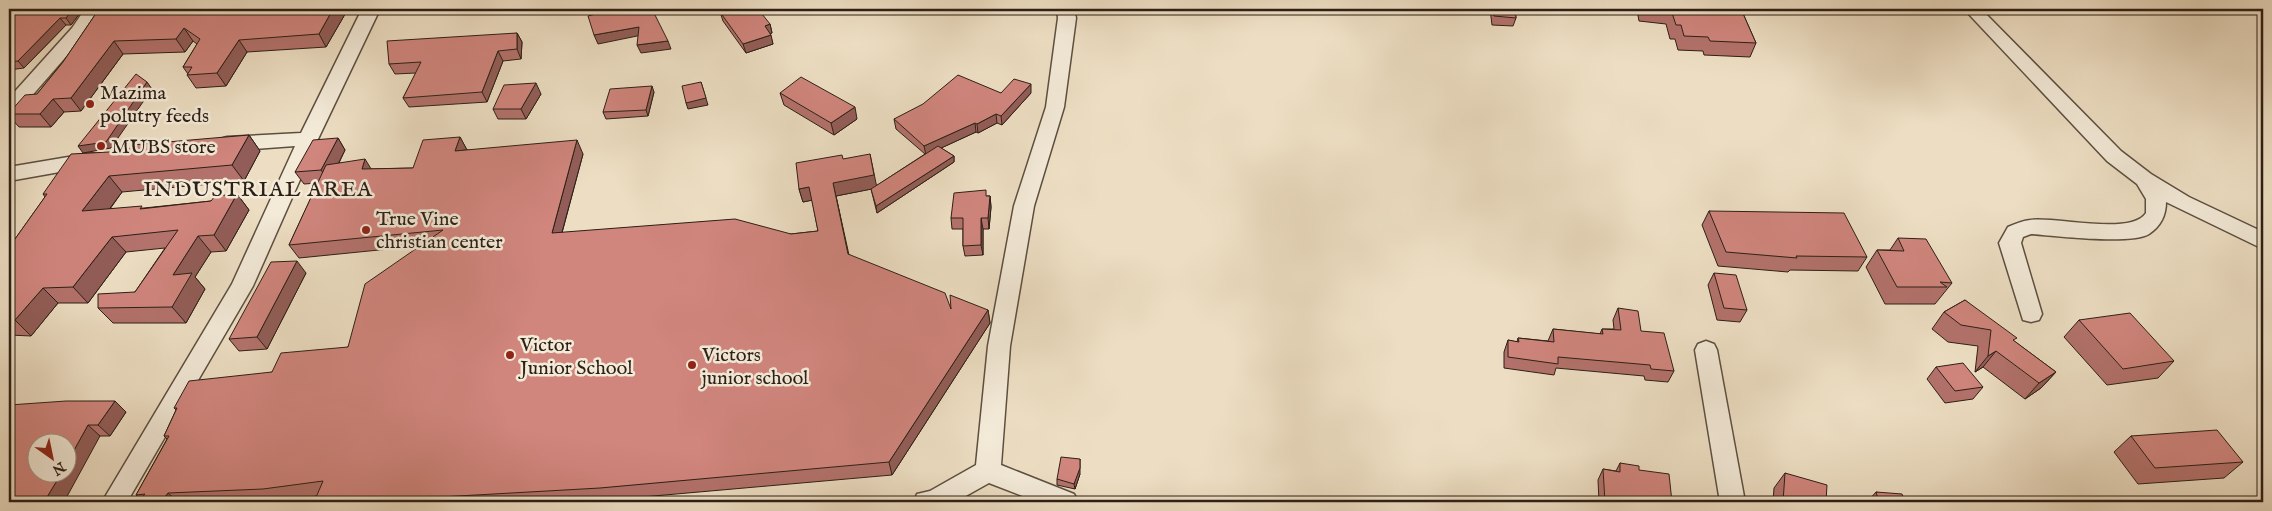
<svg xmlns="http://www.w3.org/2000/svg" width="2272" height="511" font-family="'IM FELL English',serif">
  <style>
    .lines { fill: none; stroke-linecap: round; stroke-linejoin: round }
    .minor-casing { stroke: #5c4f41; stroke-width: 3 }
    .minor { fill: #f3ead8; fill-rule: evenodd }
    .wall { fill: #b3726c; stroke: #2c1f16 }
    .shaded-wall { fill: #925d58; stroke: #2c1f16 }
    .building { fill: #d0857d; stroke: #2c1f16 }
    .poi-dot { fill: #8f2418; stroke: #f3ead8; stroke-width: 2 }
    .labels { text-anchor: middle; stroke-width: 5; stroke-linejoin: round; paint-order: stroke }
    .poi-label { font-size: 20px; fill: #2c1f16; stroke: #f3ead8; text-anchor: start }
    .quarter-label { font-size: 22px; letter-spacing: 1px; fill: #2c1f16; stroke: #f3ead8 }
  </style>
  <rect width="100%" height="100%" fill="#eddec3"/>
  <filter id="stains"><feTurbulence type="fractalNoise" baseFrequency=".004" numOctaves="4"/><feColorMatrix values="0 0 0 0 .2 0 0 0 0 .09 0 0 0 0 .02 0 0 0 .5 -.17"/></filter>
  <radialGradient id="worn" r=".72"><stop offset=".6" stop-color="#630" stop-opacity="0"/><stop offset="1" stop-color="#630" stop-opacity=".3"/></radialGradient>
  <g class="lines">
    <g class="minor-casing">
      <g id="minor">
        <path d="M85,9H103L84,36L16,114L9,116V98L72,28Z"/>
        <path d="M362,9H380L318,139L253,286L127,502H102L232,284L295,146L227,151L220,149L217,144L220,139L227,137L301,133Z"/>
        <path d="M1057,9H1074L1076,18L1064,107L1034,206L1010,346L1001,465L1074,494L1078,502H1038L989,483L955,502H914L917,494L930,491L976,465L988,346L1014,206L1046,107L1058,18Z"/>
        <path d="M1964,9H1981L2121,151L2151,174L2189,197L2263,232V249L2166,202C2166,215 2161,226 2149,234C2131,245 2055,236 2031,234L2023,237L2021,243L2042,314L2039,320L2031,322L2023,320L1999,243L2008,227C2015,224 2022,221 2030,220C2056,216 2131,236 2146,213V199L2137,184L2107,161Z"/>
        <path d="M92,153L99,155L102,160L99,165L9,181V167Z"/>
        <path d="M1706,341L1714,344L1717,350L1745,502H1720L1695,350L1698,344Z"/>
      </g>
    </g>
    <use href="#minor" class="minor"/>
  </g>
  <g class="wall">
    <path d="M9,9H83L71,25H66L24,68L9,70Z"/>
    <path d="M99,9H348L326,47L247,52L226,86L196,88L187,75L188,74L183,67L197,44L193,41L185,52L123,54L81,111L64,112L51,127H19L9,116V114L37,94L63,62Z"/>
    <path d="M1490,9H1515L1516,18L1513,26L1492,25Z"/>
    <path d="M1626,9H1741L1756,43L1750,57L1704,55L1703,51L1678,50L1675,39H1670L1666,24L1639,21L1637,10Z"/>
    <path d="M720,12L770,24L772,33L770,34L773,44L746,53L723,21Z"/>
    <path d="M517,33L522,42L521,59L503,61L487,102L409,107L403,98L416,73L395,74L389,64Z"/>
    <path d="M654,92L648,116L606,119L603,112Z"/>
    <path d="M780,93L857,119L834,135L784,105Z"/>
    <path d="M1001,93H1031L1002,125L997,123L978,133L976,132L941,148L954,156V162L877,213L871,189L836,196L849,255L951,309L988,310L990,323L892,475L608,500L572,502H314L317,496L274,501L245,502H138L141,499L136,495L167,439L164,436L176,410L174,408L272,372L348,347L419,246L299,258L289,245L318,183L304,184L295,172L338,138L345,150L339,163L371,169L413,168L460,137L467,150L583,154L562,233L791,234L818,231L812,200L803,202L799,189L843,159L876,186L925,154L896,129L894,119Z"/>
    <path d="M541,94L526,119H498L493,109Z"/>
    <path d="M249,135L260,151L244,181L122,192L110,209L144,208L211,201L237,194L249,210L226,251L211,252L195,277L205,289L186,323H113L98,308L135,292L165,248L126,252L88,303H58L31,336L9,335V246H10L45,197L43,194Z"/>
    <path d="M987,196H990L991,207L989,229H983V255L965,256L963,246V229H952L951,218Z"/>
    <path d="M1709,211L1867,257L1858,271L1790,270L1788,272L1718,266L1702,225Z"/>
    <path d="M1898,238L1952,283L1935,304H1885L1866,267L1877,250H1890Z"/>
    <path d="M306,273L267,349L239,351L229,339Z"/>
    <path d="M1714,273L1747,310L1740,322L1717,320L1708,285Z"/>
    <path d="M1965,300L2014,341L2056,372L2041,388L2025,399L1983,367L1975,372L1978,346L1948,342L1932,329L1944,312Z"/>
    <path d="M1618,308L1641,331L1674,371L1668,382L1645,380L1644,376L1556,368L1554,375L1504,368V352L1508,340L1517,342L1518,338L1548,341L1553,329L1600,334L1602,329H1614L1613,320Z"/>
    <path d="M2079,320L2174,361L2158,378L2107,385L2064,337Z"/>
    <path d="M1936,367L1983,387L1973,399L1945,403L1927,379Z"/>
    <path d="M9,405L126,412L110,436H100Z"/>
    <path d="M2131,436L2243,462L2224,478L2138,484L2114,452Z"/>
    <path d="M1620,463L1639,470L1672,502H1599L1598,480L1603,469L1616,471Z"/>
    <path d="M1785,473L1826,502H1773L1774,488Z"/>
    <path d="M1080,474L1075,489L1057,485V479Z"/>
    <path d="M1876,492L1904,499L1933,502H1867Z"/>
  </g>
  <g class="shaded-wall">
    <path d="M73,9H83L71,25L66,18Z"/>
    <path d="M333,9H348L326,47L319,34Z"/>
    <path d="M60,18L66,25L24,68L18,61Z"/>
    <path d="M770,24L772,33L767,35L765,26Z"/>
    <path d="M639,27L642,35L598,44L594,35Z"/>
    <path d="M184,28L193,41L185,52L176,39Z"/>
    <path d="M517,33L522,42L521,59L517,49Z"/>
    <path d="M771,35L773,44L746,53L743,44Z"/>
    <path d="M239,40L247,52L226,86L217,73Z"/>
    <path d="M114,41L123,54L81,111L71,98Z"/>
    <path d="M668,41L671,49L641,53L637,45Z"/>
    <path d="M498,51L503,61L487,102L482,92Z"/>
    <path d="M147,82L152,89L111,148L83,153L78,146Z"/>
    <path d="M701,82L708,105L688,109L686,103Z"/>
    <path d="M536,83L541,94L526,119L521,109Z"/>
    <path d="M1031,84V93L1002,125L1001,116Z"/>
    <path d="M652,86L654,92L648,116L646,110Z"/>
    <path d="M53,99L64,112L51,127L40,114Z"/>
    <path d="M855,107L857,119L834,135L831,123Z"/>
    <path d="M996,114L997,123L978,133L977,124Z"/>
    <path d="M975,123L976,132L926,155L924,146Z"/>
    <path d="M249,135L260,151L244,181L232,165Z"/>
    <path d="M460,137L467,150L455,151Z"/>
    <path d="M338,138L345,150L329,182L321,170Z"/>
    <path d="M577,140L583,154L558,247L552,233Z"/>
    <path d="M870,154L877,188L836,196L851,268L833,183Z"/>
    <path d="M954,156V162L877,213L876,206Z"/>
    <path d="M365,159L373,172L362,169Z"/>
    <path d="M109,176L122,192L96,227L82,211Z"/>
    <path d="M809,187L813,200L803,202L799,189Z"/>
    <path d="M237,194L249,210L226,251L214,235Z"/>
    <path d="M990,196L991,207L989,229L988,218Z"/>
    <path d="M981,218L983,229V255L981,245Z"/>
    <path d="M198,236L211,252L195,277L205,289L186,323L172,307L173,275Z"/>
    <path d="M112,237L126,252L88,303L73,287Z"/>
    <path d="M297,261L306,273L267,349L257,337Z"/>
    <path d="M43,288L58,303L31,336L15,320Z"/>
    <path d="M988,310L990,323L892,475L889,462Z"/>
    <path d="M1996,351L1983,367L1975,372L1988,356Z"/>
    <path d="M2056,372L2041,388L2025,399L2039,383Z"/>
    <path d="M115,401L126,412L110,436L98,425Z"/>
    <path d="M88,425L100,436L64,502H44L61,474H68V461Z"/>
    <path d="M1080,459V474L1075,489L1074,484Z"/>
    <path d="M168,493L178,502H161Z"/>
  </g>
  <g class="building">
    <path d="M9,9H73L66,18H60L18,61L9,62Z"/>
    <path d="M99,9H333L319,34L239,40L217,73L187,75L192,67H183L200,39L184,28L176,39L114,41L71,98L53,99L40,114H9V113L25,95L37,94L63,62Z"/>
    <path d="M614,9H652L668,41L637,45L639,27L594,35L588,16Z"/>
    <path d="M727,9H758L770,24L765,26L771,35L743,44L720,12Z"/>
    <path d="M1493,9H1515L1516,18L1494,16Z"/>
    <path d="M1658,9H1741L1756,43L1710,41L1708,37L1684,36L1681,25H1676L1671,10Z"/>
    <path d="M517,33V49L498,51L482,92L403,98L421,62L389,64L387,41Z"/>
    <path d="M136,74L147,82L106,142L78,146Z"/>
    <path d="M958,75L1001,93L1014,79L1031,84L1001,116L996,114L977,124L975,123L924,146L894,119L923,104Z"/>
    <path d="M801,77L855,107L831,123L780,93Z"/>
    <path d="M701,82L706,98L686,103L682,86Z"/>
    <path d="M536,83L521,109H493L504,85Z"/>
    <path d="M652,86L646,110L603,112L610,89Z"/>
    <path d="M249,135L232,165L109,176L82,211L142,206L140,209L211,201L215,196L237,194L214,235L198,236L173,275L192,273L172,307L98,308V294L135,292L178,230L112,237L73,287L43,288L15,320H9V246H10L47,194H43L71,154L128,151L132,145Z"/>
    <path d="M460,137L455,151L577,140L552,233L735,219L791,234L818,231L809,187L799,189L796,163L842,155L843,159L870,154L874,175L833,183L848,254L945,293L951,309L950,295L988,310L889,462L600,488L352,502H314L323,481L263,489L168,493L161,502H138L145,494L136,495L169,436H164L177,408H174L189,381L272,372L281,353L348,347L365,284L443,230L289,245L326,165L365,159L362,169L413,168L423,140Z"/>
    <path d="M338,138L321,170L295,172L313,140Z"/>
    <path d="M938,146L954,156L876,206L871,189Z"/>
    <path d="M986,190V196H990L988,218H981V245L963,246V218H951L954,193Z"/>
    <path d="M1709,211L1844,213L1867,257L1796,256L1797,258L1726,252Z"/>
    <path d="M1898,238L1926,239L1952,283L1940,282L1947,287H1897L1877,250L1904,251Z"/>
    <path d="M297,261L257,337L229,339L271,262Z"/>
    <path d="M1714,273L1736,275L1747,310L1724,308Z"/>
    <path d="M1965,300L2017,338L2013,340L2056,372L2039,383L1996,351L1988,356L1991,330L1961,325L1944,312Z"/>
    <path d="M1618,308L1638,311L1641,331L1664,333L1674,371L1651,369L1650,365L1558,357V364L1508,357V340L1519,342L1518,338L1554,342L1553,329L1603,334L1602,329L1621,330Z"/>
    <path d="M2130,313L2174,361L2123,369L2079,320Z"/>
    <path d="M1963,363L1983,387L1955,391L1936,367Z"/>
    <path d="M66,401H115L98,425H88L68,461V444H38V474H61L44,502H9V405Z"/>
    <path d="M2217,430L2243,462L2155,468L2131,436Z"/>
    <path d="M1061,457L1080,459V468L1074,484L1057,479Z"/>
    <path d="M1620,463L1639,466V470L1669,474L1672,502H1605L1603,469L1620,472Z"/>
    <path d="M1785,473L1827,485L1826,502H1783Z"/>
    <path d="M1876,492L1902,494L1904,499L1933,502H1879Z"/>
  </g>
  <g class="poi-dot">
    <circle cx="90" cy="104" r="5"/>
    <circle cx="101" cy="146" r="5"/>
    <circle cx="366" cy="230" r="5"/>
    <circle cx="510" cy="355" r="5"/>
    <circle cx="692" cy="365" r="5"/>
  </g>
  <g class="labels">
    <g class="poi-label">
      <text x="100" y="99">Mazima<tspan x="100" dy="23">polutry feeds</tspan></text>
      <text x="111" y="153">MUBS store</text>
      <text x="376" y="225">True Vine<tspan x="376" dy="23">christian center</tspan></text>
      <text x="520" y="351">Victor<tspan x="520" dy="23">Junior School</tspan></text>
      <text x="702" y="361">Victors<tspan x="702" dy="23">junior school</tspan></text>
    </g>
    <g class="quarter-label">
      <text x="258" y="196">INDUSTRIAL AREA</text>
    </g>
  </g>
  <rect width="2272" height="511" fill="none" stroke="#eddec3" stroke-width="30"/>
  <rect x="10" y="10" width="2252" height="491" fill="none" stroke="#2c1f16" stroke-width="2.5"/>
  <rect x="15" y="15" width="2242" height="481" fill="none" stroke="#2c1f16"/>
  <g transform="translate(52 458) rotate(147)"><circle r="24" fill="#f3ead8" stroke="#a3998a"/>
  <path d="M0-4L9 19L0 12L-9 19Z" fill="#8f2418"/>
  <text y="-8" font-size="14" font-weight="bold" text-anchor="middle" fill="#2c1f16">N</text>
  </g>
  <rect width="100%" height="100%" filter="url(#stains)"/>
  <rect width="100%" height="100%" fill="url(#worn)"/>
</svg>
